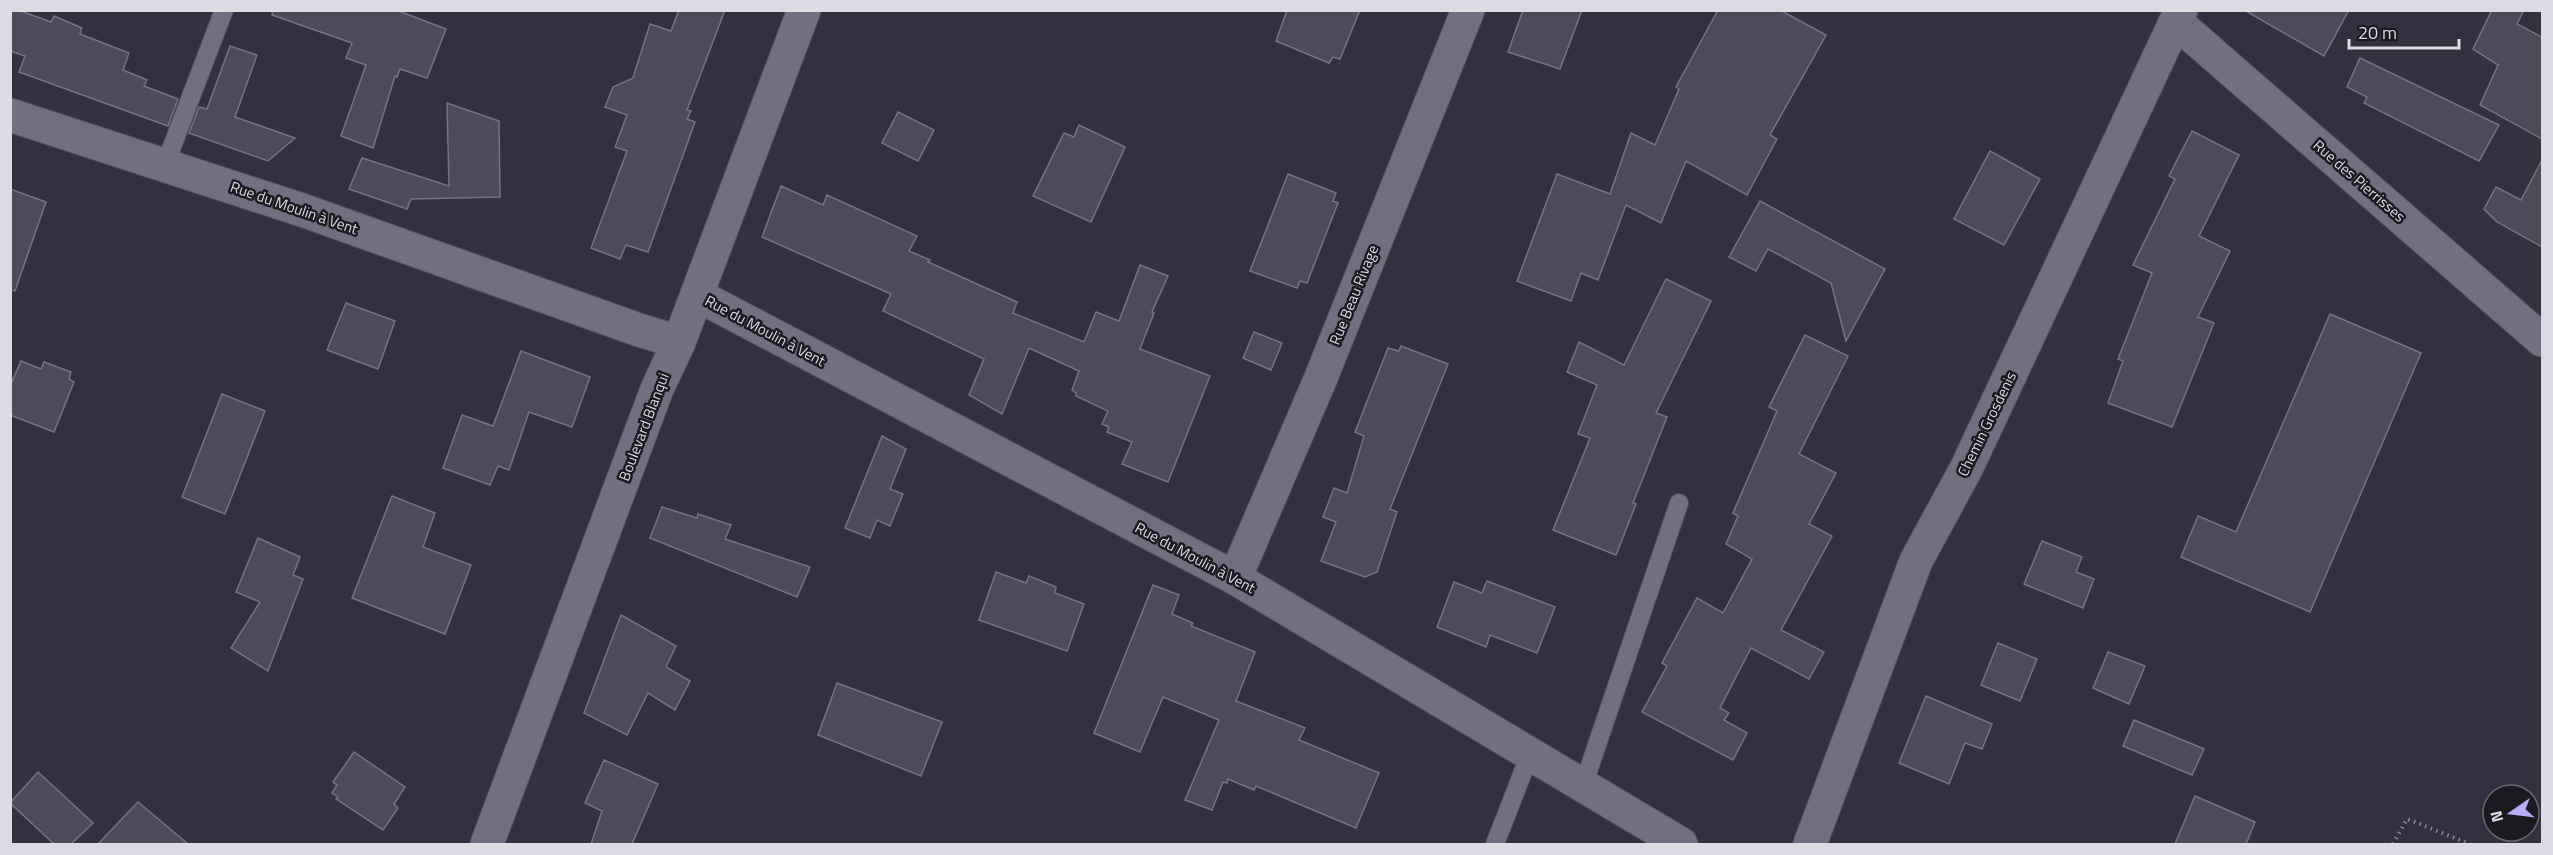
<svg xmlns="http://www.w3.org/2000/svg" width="2553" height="855" font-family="'Titillium Web',sans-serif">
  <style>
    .building { fill: #4c4b5a; stroke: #747383; stroke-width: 1.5 }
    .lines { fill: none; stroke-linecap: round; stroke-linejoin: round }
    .service-casing { stroke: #514f5b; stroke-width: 20 }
    .minor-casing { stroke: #514f5b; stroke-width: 35 }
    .tertiary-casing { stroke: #514f5b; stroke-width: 35 }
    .path { stroke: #8b8a95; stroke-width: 4; stroke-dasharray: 1.5 4.5; stroke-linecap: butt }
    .service { stroke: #716f80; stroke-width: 18 }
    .minor { stroke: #716f80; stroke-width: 33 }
    .tertiary { stroke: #716f80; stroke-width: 33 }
    .labels { text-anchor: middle; stroke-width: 5; stroke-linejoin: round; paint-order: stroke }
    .street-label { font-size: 15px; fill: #dcdbe4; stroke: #1b1a21 }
  </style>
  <rect width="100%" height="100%" fill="#33313f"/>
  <g class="building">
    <path d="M10,10H18L51,22L54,16L82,28L80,34L129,53L123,70L147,80L144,86L178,99L168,126L19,72L25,56L10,51Z"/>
    <path d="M273,10H396L446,29L427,78L400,69L397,77L395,76L373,148L341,136L366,65L346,58L352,43L272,15Z"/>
    <path d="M679,10H725L687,110L691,111L687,119L695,122L648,252L626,245L620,259L591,248L627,151L615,147L627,115L605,107L613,87L633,78L650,24L671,31Z"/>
    <path d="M1287,10H1360L1340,59L1333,57L1329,63L1276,41Z"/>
    <path d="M1523,10H1582L1560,69L1508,52Z"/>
    <path d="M1718,10H1780L1826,35L1770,135L1777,139L1747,195L1686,161L1661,223L1626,205L1598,280L1581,273L1571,301L1517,281L1557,174L1610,194L1631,133L1655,145L1679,89L1676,87Z"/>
    <path d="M2244,10H2349L2324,56Z"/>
    <path d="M2492,10H2524L2517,24L2542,37V139L2480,105L2498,65L2473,49Z"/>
    <path d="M230,46L257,55L235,117L295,138L268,161L189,133L199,107L207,109Z"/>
    <path d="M2360,58L2499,125L2479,161L2364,103L2367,97L2347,87Z"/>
    <path d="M447,103L499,121L500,197L411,199L407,209L349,189L362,158L449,186Z"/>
    <path d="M898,112L934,130L918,161L882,143Z"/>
    <path d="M1079,125L1125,147L1091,222L1033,196L1064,133L1074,137Z"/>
    <path d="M2192,131L2239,155L2199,236L2230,251L2198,317L2214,323L2172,427L2108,403L2123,361L2118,359L2152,273L2133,265L2175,179L2169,176Z"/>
    <path d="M1990,151L2040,179L2004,245L1954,219Z"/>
    <path d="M2542,160V247L2497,222L2484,209L2496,187L2521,200Z"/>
    <path d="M1288,174L1336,193L1333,201L1338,203L1307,283L1300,281L1297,288L1250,271Z"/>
    <path d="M781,186L823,205L827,195L917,236L909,251L930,260L928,262L1017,302L1013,313L1084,342L1096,312L1119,321L1140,265L1168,276L1152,312L1154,313L1140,349L1210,376L1168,482L1122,464L1132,442L1107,432L1109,427L1102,424L1108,411L1076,396V393L1072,390L1079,371L1029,348L1002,414L969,395L984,359L883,311L891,294L762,237Z"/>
    <path d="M10,189L46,202L15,291L10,290Z"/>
    <path d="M1760,201L1885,269L1846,341L1831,283L1768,249L1756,271L1729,257Z"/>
    <path d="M1666,279L1711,301L1656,413L1667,417L1633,503L1636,504L1616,555L1553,530L1590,438L1578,434L1597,385L1567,372L1579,342L1624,365Z"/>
    <path d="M346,303L395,321L378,369L327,350Z"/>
    <path d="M2330,314L2421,353L2310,612L2181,557L2198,516L2236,532Z"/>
    <path d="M1254,332L1282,343L1271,370L1243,358Z"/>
    <path d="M1805,335L1848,356L1799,454L1836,473L1809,524L1832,536L1781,630L1824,652L1809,679L1751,648L1720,708L1729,713L1724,720L1747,733L1733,760L1642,712L1667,666L1662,663L1697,598L1723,613L1752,559L1726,544L1738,516L1733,513L1777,411L1769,407Z"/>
    <path d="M1401,346L1448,364L1390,509L1397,512L1377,572L1365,577L1321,561L1336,522L1323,517L1334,488L1347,493L1364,436L1355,432L1388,348L1399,351Z"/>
    <path d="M521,351L590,377L572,427L529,412L509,470L498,466L490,485L443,468L462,415L493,426Z"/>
    <path d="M21,361L41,369L44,362L71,372L69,379L74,382L54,432L10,415V386Z"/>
    <path d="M222,394L265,411L225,514L182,497Z"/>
    <path d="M882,436L906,449L890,489L903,494L890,526L877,520L870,538L845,528Z"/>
    <path d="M392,496L435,513L423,547L471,565L445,634L352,598Z"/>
    <path d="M662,507L697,518L698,514L731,525L725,539L810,567L797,597L650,538Z"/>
    <path d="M258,538L300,557L293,575L303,579L268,671L231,648L260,602L236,592Z"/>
    <path d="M2042,541L2082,557L2076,572L2094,579L2083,608L2024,584Z"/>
    <path d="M996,572L1026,583L1029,576L1056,587L1055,593L1084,604L1067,651L979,620Z"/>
    <path d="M1487,581L1555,607L1537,653L1490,635L1486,647L1437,627L1454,582L1482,593Z"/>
    <path d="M1153,585L1179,595L1172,614L1193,623L1191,626L1255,652L1236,701L1305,728L1299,740L1379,773L1356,828L1256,786L1254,790L1228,779L1227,783L1223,782L1212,810L1185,800L1219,720L1163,697L1140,752L1094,733Z"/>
    <path d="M621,615L676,646L666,667L690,681L675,710L648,693L627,735L584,713Z"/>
    <path d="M1998,643L2037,659L2020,701L1981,685Z"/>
    <path d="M2108,652L2145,666L2129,704L2093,688Z"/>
    <path d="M837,683L942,722L921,776L818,735Z"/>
    <path d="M1926,696L1992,724L1982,749L1965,743L1949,784L1899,763Z"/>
    <path d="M2134,720L2204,749L2192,775L2123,746Z"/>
    <path d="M354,752L405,787L394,804L398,808L383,830L336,799L338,797L332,793L337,785L333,782Z"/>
    <path d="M604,760L658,784L632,844H591L602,811L585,803Z"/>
    <path d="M38,772L93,823L71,844H54L10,803Z"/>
    <path d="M2195,796L2255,822L2246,844H2175Z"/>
    <path d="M138,802L188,844H98Z"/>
  </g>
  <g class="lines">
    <g class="service-casing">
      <g id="service">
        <path d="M165,165L224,10"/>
        <path d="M1583,786L1679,503"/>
        <path d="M1495,844L1530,754"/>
      </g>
    </g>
    <g class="minor-casing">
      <g id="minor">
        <path d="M2176,22L2542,340"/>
        <path d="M10,115L302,210L639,330L679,342"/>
        <path d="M697,295L1235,578L1681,844"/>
        <path d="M1235,578L1320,380L1468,10"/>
        <path d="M1810,844L1916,561L1967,467L2181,10"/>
      </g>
    </g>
    <g class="tertiary-casing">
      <path id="tertiary" d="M487,844L657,389L679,342L804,10"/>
    </g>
    <path class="path" d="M2393,844L2407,819L2470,844"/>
    <use href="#service" class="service"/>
    <use href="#minor" class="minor"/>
    <use href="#tertiary" class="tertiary"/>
  </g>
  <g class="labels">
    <g class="street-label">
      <text transform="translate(2359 181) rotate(41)" y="5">Rue des Pierrisses</text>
      <text transform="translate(294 208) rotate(19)" y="5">Rue du Moulin à Vent</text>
      <text transform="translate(1354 295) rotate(-68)" y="5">Rue Beau Rivage</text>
      <text transform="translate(765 331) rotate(28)" y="5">Rue du Moulin à Vent</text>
      <text transform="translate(1987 424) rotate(-64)" y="5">Chemin Grosdenis</text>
      <text transform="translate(644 427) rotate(-69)" y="5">Boulevard Blanqui</text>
      <text transform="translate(1195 558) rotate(28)" y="5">Rue du Moulin à Vent</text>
    </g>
  </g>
  <rect width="2553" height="855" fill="none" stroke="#dcdbe4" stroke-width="24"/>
  <g transform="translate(2511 813) rotate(256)"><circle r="28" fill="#1b1a21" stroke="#68676f" stroke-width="1.5"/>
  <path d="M0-4.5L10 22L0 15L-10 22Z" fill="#b6acf8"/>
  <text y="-9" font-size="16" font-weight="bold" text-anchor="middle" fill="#dcdbe4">N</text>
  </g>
  <path d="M2349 39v9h110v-9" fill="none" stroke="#dcdbe4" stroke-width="3"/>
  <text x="2358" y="39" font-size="18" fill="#dcdbe4" stroke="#1b1a21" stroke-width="4.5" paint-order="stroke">20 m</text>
</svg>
